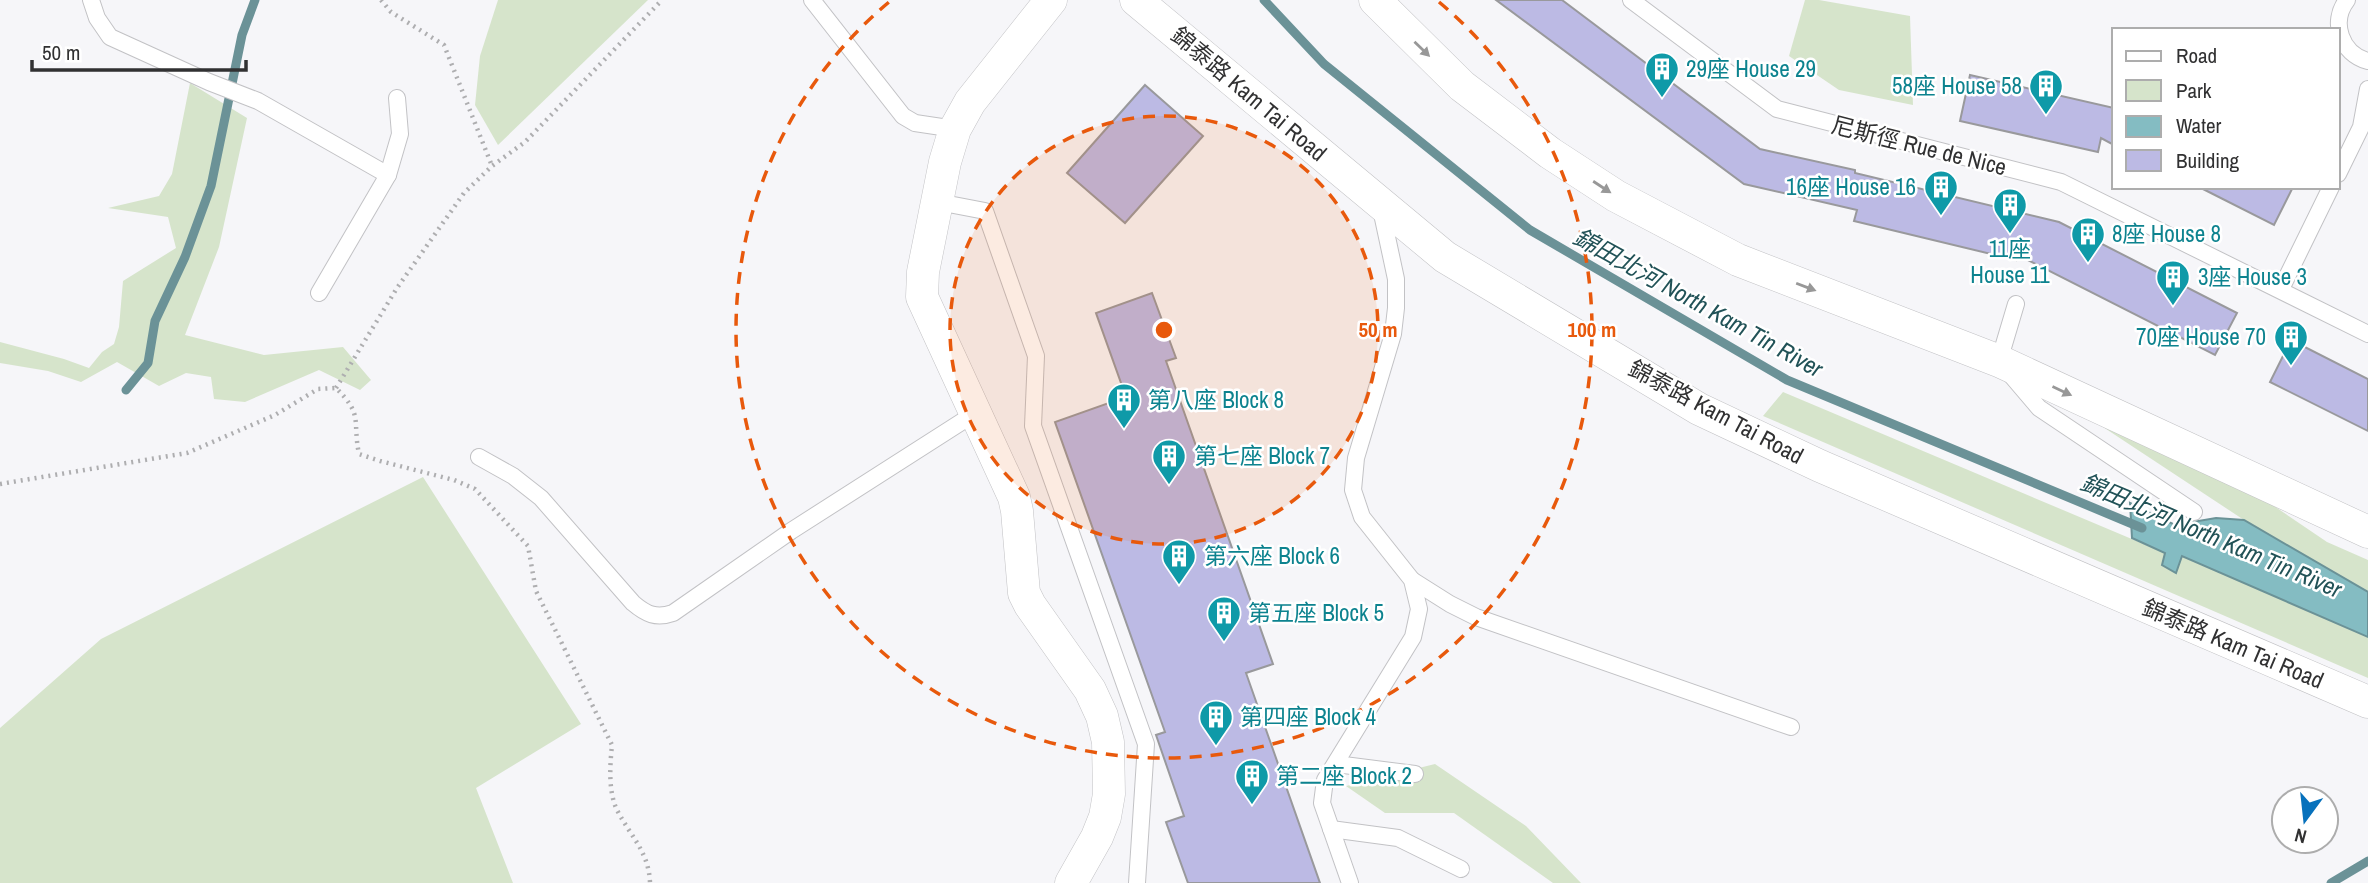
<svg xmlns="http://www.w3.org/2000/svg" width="2368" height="883" font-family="'Archivo Narrow','Noto Sans TC',sans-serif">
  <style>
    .green { fill: #d6e4cb }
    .water { fill: #84bcc2; stroke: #6b9297; stroke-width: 2 }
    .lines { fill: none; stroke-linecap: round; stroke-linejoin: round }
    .stream { stroke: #6b9297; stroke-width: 9 }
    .building { fill: #bcbae4; stroke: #99999c; stroke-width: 2 }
    .service-casing { stroke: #c2c2c5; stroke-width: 18 }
    .minor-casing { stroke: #c2c2c5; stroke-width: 33 }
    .path { stroke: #aeaeb0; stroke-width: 4.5; stroke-dasharray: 2 5; stroke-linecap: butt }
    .service { stroke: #fff; stroke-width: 16 }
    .minor { stroke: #fff; stroke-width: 32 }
    .oneway { fill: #989898 }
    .ring { fill: none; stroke: #e8590c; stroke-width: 3.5; stroke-dasharray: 12 9 }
    .labels { text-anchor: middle; stroke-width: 5; stroke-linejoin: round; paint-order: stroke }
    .culture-label { font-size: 23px; fill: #0d838f; stroke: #fff; text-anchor: start }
    .street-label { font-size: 23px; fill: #313132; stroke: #fff }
    .water-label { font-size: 24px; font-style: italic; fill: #215257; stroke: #fff }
    .centre { fill: #e8590c; stroke: #fff; stroke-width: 3.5 }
    .ring-label { font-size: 21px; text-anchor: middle; font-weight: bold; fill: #e8590c; stroke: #fff; stroke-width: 5; stroke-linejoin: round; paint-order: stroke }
  </style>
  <rect width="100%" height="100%" fill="#f6f6f9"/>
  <g class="green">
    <path d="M498,0H648L498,145L475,105L480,56Z"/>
    <path d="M1805,0H1819L1910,16L1913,105L1839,90L1789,56Z"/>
    <path d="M190,83L247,118L219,247L185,335L264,355L343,347L371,380L360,390L319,370L245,402L214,399L211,377L186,373L159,386L117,362L81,382L48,371L0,363V342L64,359L89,368L102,352L114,344L119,327L123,281L176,248L168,217L108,208L159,196L172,174Z"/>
    <path d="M1783,392L2165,553L2162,565L2176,573L2182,556L2368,635V678L1763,416Z"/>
    <path d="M2103,427L2246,487L2327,542L2368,560V592L2244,520Z"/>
    <path d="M423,477L581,724L476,788L513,883H0V728L101,639Z"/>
    <path d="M1435,764L1526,826L1581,883H1553L1454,813H1385L1346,786Z"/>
  </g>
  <path class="water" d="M2130,503L2175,525L2216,518L2244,520L2368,592V637L2182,556L2176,573L2162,565L2165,553L2132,538Z"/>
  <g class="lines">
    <g class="stream">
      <path d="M1264,0L1324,64L1530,230L1787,380L2142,528"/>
      <path d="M126,390L148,363L155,321L185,257L211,186L242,35L255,0"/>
      <path d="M2331,883L2368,861"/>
    </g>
  </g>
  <g class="building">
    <path d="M1496,0H1562L1760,149L1855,170V173L2059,222L2237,313L2215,355L2018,255L2016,260L1854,221L1857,210L1744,184Z"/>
    <path d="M1970,75L2114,108V145L2101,138L2098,152L1960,121Z"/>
    <path d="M1145,85L1203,136L1125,223L1067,173Z"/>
    <path d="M2199,187H2293L2274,225Z"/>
    <path d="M1152,293L1176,358L1166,361L1273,664L1246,673L1320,883H1188L1166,822L1184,816L1156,735L1165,732L1055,422L1126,397L1096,313Z"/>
    <path d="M2291,340L2368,379V431L2270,382Z"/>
  </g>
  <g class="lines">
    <g class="service-casing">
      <g id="service">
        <path d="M91,0L97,18L110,37L209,82L258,101L388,175"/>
        <path d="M812,0L903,116L915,123L955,129"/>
        <path d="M1631,0L1777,109L2061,182L2368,334"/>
        <path d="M2347,0C2330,22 2341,54 2368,61"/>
        <path d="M2338,174L2361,127L2368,89"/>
        <path d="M938,202L985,211L1036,356L1033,426L1146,744L1137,883"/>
        <path d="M2281,289L2331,187"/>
        <path d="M319,293L388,175L400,134L397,98"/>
        <path d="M2016,304L1999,361L2039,408L2194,512"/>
        <path d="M479,457L513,476L541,498L633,603C646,614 656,619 673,613L791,531L977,412"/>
        <path d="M1412,580L1450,604L1476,617L1791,727"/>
        <path d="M1336,764L1415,774"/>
        <path d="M1331,829L1398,838L1461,869"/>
        <path d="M1350,883L1322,803L1325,780L1413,637L1419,609L1412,580L1362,517L1353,490L1356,458L1393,334L1396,308V279L1381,209"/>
      </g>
    </g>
    <g class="minor-casing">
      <g id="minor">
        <path d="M1051,0L970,102L955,129L945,162L923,272L922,297L1014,497L1017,511L1024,593L1030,605L1090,690L1102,716L1108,742L1109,794L1105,817L1097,837L1071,883"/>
        <path d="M1136,0L1445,257L1699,409L1820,466L2368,702"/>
        <path d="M1375,0L1462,86L1550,153L1616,196L1738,260L1999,361L2368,532"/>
      </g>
    </g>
    <g class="path">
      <path d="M381,0L391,12L444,45L492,166"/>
      <path d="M336,388L397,288L464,193L492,166L525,142L662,0"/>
      <path d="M0,484L187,453L275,415L318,389L336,388C364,416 352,420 359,454L380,461L454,480L475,489L528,546L536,591L612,745C610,765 608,791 617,810C631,837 649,852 650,883"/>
    </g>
    <use href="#service" class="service"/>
    <use href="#minor" class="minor"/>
  </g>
  <defs><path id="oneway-solid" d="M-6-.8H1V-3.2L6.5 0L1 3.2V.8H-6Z" transform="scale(1.75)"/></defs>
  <g class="oneway">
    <use href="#oneway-solid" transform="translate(1422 49) rotate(44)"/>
    <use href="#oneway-solid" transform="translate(1602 187) rotate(33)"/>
    <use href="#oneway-solid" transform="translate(1806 287) rotate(21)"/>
    <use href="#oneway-solid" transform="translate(2062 391) rotate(25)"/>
  </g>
  <circle cx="1164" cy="330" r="214" fill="#e8590c" fill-opacity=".12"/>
  <g class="ring">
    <circle cx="1164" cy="330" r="214"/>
    <path d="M1439 2A428 428 0 1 1 889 2"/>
  </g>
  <defs>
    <g id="building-pin" transform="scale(1.75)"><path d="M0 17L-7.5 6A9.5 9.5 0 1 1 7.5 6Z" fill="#0f9aa8" stroke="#fff"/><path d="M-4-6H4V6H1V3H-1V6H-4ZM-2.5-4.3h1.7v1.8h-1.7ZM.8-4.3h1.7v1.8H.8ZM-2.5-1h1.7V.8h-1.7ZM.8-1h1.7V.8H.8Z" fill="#fff"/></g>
  </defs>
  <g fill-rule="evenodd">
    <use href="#building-pin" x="1662" y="69"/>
    <use href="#building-pin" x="2046" y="86"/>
    <use href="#building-pin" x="1941" y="187"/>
    <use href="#building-pin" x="2010" y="205"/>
    <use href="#building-pin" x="2088" y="234"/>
    <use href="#building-pin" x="2173" y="277"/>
    <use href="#building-pin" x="2291" y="337"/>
    <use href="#building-pin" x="1124" y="400"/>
    <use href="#building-pin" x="1169" y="456"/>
    <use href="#building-pin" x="1179" y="556"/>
    <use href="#building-pin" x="1224" y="613"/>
    <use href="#building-pin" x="1216" y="717"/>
    <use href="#building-pin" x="1252" y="776"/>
  </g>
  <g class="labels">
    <g class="culture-label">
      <text x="1686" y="77">29座 House 29</text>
      <text x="2022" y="94" text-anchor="end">58座 House 58</text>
      <text x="1916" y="195" text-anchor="end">16座 House 16</text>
      <text x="2112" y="242">8座 House 8</text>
      <text x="2010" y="257" text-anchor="middle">11座<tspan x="2010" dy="26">House 11</tspan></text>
      <text x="2198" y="285">3座 House 3</text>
      <text x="2266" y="345" text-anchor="end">70座 House 70</text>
      <text x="1148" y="408">第八座 Block 8</text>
      <text x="1194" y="464">第七座 Block 7</text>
      <text x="1204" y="564">第六座 Block 6</text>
      <text x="1248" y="621">第五座 Block 5</text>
      <text x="1240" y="725">第四座 Block 4</text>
      <text x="1276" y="784">第二座 Block 2</text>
    </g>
    <g class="street-label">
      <text transform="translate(1249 94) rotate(40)" y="8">錦泰路 Kam Tai Road</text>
      <text transform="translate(1919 146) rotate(14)" y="8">尼斯徑 Rue de Nice</text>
      <text transform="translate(1716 412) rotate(28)" y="8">錦泰路 Kam Tai Road</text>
      <text transform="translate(2233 644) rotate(23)" y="8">錦泰路 Kam Tai Road</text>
    </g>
    <g class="water-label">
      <text transform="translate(1698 303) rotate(29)" y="8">錦田北河 North Kam Tin River</text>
      <text transform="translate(2211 536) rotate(23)" y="8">錦田北河 North Kam Tin River</text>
    </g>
  </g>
  <circle cx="1164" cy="330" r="10" class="centre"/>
  <g class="ring-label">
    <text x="1378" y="337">50 m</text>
    <text x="1592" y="337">100 m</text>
  </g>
  <rect x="2112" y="28" width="228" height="161" fill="#ffffff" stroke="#adadad" stroke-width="2"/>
  <rect x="2126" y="51" width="35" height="10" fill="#ffffff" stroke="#adadad" stroke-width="2"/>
  <text x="2176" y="63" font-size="21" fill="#313132">Road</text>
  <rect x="2126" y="80" width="35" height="21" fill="#d6e4cb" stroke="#adadad" stroke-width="2"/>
  <text x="2176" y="98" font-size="21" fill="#313132">Park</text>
  <rect x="2126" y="116" width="35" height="21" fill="#84bcc2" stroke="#adadad" stroke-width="2"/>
  <text x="2176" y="133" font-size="21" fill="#313132">Water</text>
  <rect x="2126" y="150" width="35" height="21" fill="#bcbae4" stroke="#adadad" stroke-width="2"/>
  <text x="2176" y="168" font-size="21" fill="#313132">Building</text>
  <g transform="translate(2305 820) rotate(195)"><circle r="33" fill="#ffffff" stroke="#adadad" stroke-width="2"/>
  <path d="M0-5L12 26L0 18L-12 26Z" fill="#0771bc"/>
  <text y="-10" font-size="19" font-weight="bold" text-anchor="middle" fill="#313132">N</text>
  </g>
  <path d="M32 60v10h214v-10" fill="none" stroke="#313132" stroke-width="3.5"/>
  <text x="42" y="60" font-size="21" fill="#313132" stroke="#ffffff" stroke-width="5" paint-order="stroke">50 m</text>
</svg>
